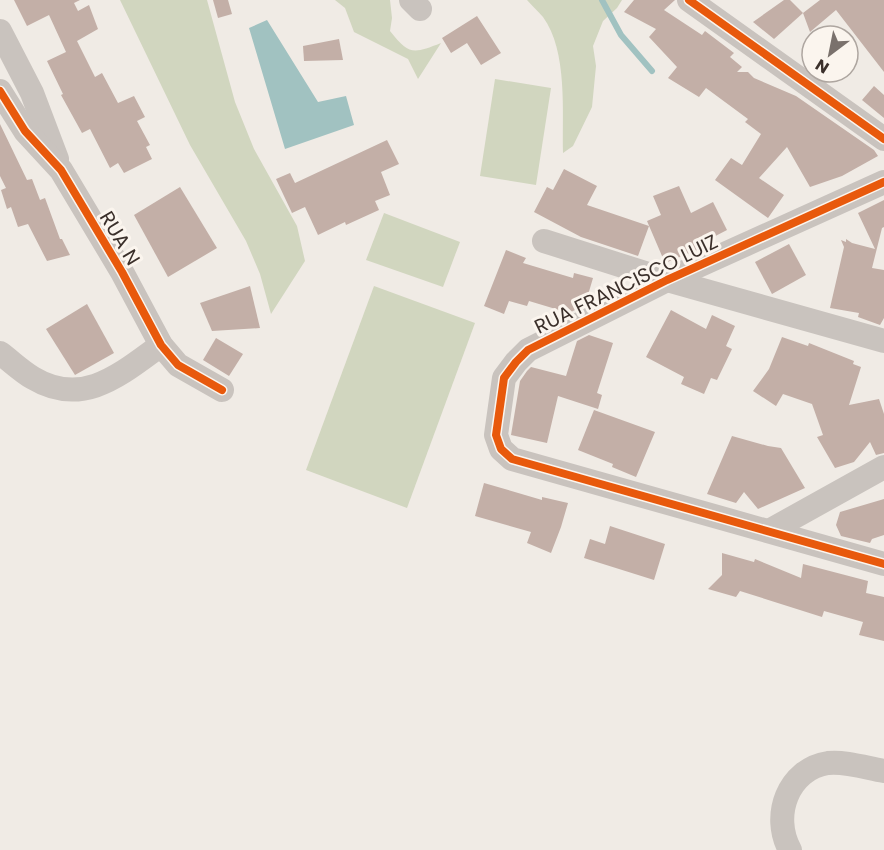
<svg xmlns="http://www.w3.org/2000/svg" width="884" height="850" font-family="Poppins,sans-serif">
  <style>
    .green { fill: #d1d6bf }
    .water { fill: #a1c2c1 }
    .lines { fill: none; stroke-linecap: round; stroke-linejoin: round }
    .stream { stroke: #a1c2c1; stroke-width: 6 }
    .building { fill: #c3afa7 }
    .minor { stroke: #c9c3be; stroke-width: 24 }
    .cycleway-casing { stroke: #fbf5ee; stroke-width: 11 }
    .cycleway { stroke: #e8590c; stroke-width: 8 }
    .labels { text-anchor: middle; stroke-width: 6; stroke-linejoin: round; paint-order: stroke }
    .street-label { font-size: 20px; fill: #3b302b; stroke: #fbf5ee }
  </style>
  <rect width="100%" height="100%" fill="#f0ebe5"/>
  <g class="green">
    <path d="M120,0H207L235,102L254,149L297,226L305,261L271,314L260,274L246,241L190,145Z"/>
    <path d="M335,0H390L392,18L390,31C409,55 413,54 441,43L418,79L408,59L354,32L345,8Z"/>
    <path d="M527,0H622L617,8L603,21L593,46L596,66L592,107L573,146L563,153C562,113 568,51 543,17C538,11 532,6 527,0Z"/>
    <path d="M495,79L551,88L536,185L480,176Z"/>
    <path d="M384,213L460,242L443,287L366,260Z"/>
    <path d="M374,286L475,323L407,508L306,470Z"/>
  </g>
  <path class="water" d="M267,20L318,102L346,96L354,125L285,149L249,28Z"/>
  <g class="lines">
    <path class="stream" d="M602,0L621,35L652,71"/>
  </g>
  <g class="building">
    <path d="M14,0H80L74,3L78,11L89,5L98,29L77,41L95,77L102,73L118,103L134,96L145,117L137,121L150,145L146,147L152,159L124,173L118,163L110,168L90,129L82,133L61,95L63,94L47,61L66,52L49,15L27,26Z"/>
    <path d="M213,0H228L232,14L218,18Z"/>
    <path d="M634,0H675L664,10L702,35L705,31L734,53L730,57L742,67L737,72H748L754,78L796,96L874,150L878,156L842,176L810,187L787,147L759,178L784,195L768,218L715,180L731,158L742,165L761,134L745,122L748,119L706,88L699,97L668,78L677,67L649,37L656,29L624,12Z"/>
    <path d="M784,0H790L803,13L774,39L753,22Z"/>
    <path d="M820,0H884V72L836,10L810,32L803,13Z"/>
    <path d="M477,16L501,53L481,65L467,43L451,53L442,38Z"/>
    <path d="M339,39L343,60L304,61L303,46Z"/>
    <path d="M874,86L884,95V118L862,100Z"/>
    <path d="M0,124L27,180L32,179L40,200L45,198L60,239H62L70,255L47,261L28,224L18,227L11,207L7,209L1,190L6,188L0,176Z"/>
    <path d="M387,140L399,164L381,172L390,195L375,201L379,210L346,225L345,222L318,235L305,207L292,213L276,179L290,173L295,183Z"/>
    <path d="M564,169L597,186L587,205L649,226L638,256L581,237L534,212L547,187L553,190Z"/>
    <path d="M679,186L691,213L713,202L727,230L700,244L702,248L665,263L647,221L661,215L653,196Z"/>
    <path d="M180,187L217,248L168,277L134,215Z"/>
    <path d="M884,200V227L882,228L872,268L884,270V318L880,325L858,317L859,313L830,308L844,247L841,240L846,242V239L852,243L875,249L858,213Z"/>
    <path d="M789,244L806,275L772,294L755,262Z"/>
    <path d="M506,250L526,258L523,263L573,278L574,273L593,278L585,305L569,313L529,301L527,306L509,301L504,314L484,306Z"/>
    <path d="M250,286L260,328L212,331L200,303Z"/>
    <path d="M87,304L114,353L75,375L46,329Z"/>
    <path d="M671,310L706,329L712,315L735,326L726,346L732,349L717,380L711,378L704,394L681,384L684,377L646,357Z"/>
    <path d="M589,335L613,343L597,393L602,395L598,409L558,396L547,443L511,435L520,381L527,371L531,367L566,376L577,341Z"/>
    <path d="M782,337L808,346L809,343L854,361L853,364L861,367L849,405L879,399L884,414V453L876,455L870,442L854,462L835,468L817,437L823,435L812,404L783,394L776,406L753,391L769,369Z"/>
    <path d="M216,338L243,354L229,376L203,360Z"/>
    <path d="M594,410L655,432L636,477L612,467L613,464L578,450Z"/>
    <path d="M732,436L768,446L781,448L805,488L758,509L744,492L736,503L707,494Z"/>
    <path d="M484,483L542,500V497L568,503L561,527L551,553L527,543L531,532L475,516Z"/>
    <path d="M884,499V535L872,539L870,543L841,536L836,525L840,512Z"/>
    <path d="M610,526L665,544L654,580L584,558L590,539L605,544Z"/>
    <path d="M722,553L754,562L755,559L801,578L803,564L868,581L866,593L884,597V641L859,635L863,622L824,611L822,617L740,591L736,597L708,589L722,575Z"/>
  </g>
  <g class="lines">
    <g class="minor">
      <path d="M411,0L420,9"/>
      <path d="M689,0L884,139"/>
      <path d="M0,31L32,93L57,159"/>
      <path d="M0,91L25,131L61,170L122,272L161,345L178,365L222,390"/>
      <path d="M884,182L667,280L528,350L516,362L504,378L496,435L501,449L512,459L884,564"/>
      <path d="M544,241L667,280L884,341"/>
      <path d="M0,353C11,361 21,371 33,378C83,408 121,374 161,345"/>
      <path d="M769,531L884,467"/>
      <path d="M790,850C771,816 788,769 828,763C845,761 867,768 884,771"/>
    </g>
    <g class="cycleway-casing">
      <g id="cycleway">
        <path d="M689,0L884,139"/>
        <path d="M0,91L25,131L61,170L122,272L161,345L178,365L222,390"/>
        <path d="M884,182L667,280L528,350L516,362L504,378L496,435L501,449L512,459L884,564"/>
      </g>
    </g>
    <use href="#cycleway" class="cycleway"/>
  </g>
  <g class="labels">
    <g class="street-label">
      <text transform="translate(120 238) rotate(59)" y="7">RUA N</text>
      <text transform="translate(626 284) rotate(-26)" y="7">RUA FRANCISCO LUIZ</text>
    </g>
  </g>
  <g transform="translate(830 54) rotate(212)"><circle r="28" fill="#fbf5ee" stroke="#aea6a0" stroke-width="1.5"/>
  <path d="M0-4.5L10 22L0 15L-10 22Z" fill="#7a716c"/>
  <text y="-9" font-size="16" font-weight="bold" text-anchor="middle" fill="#3b302b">N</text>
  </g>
</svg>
